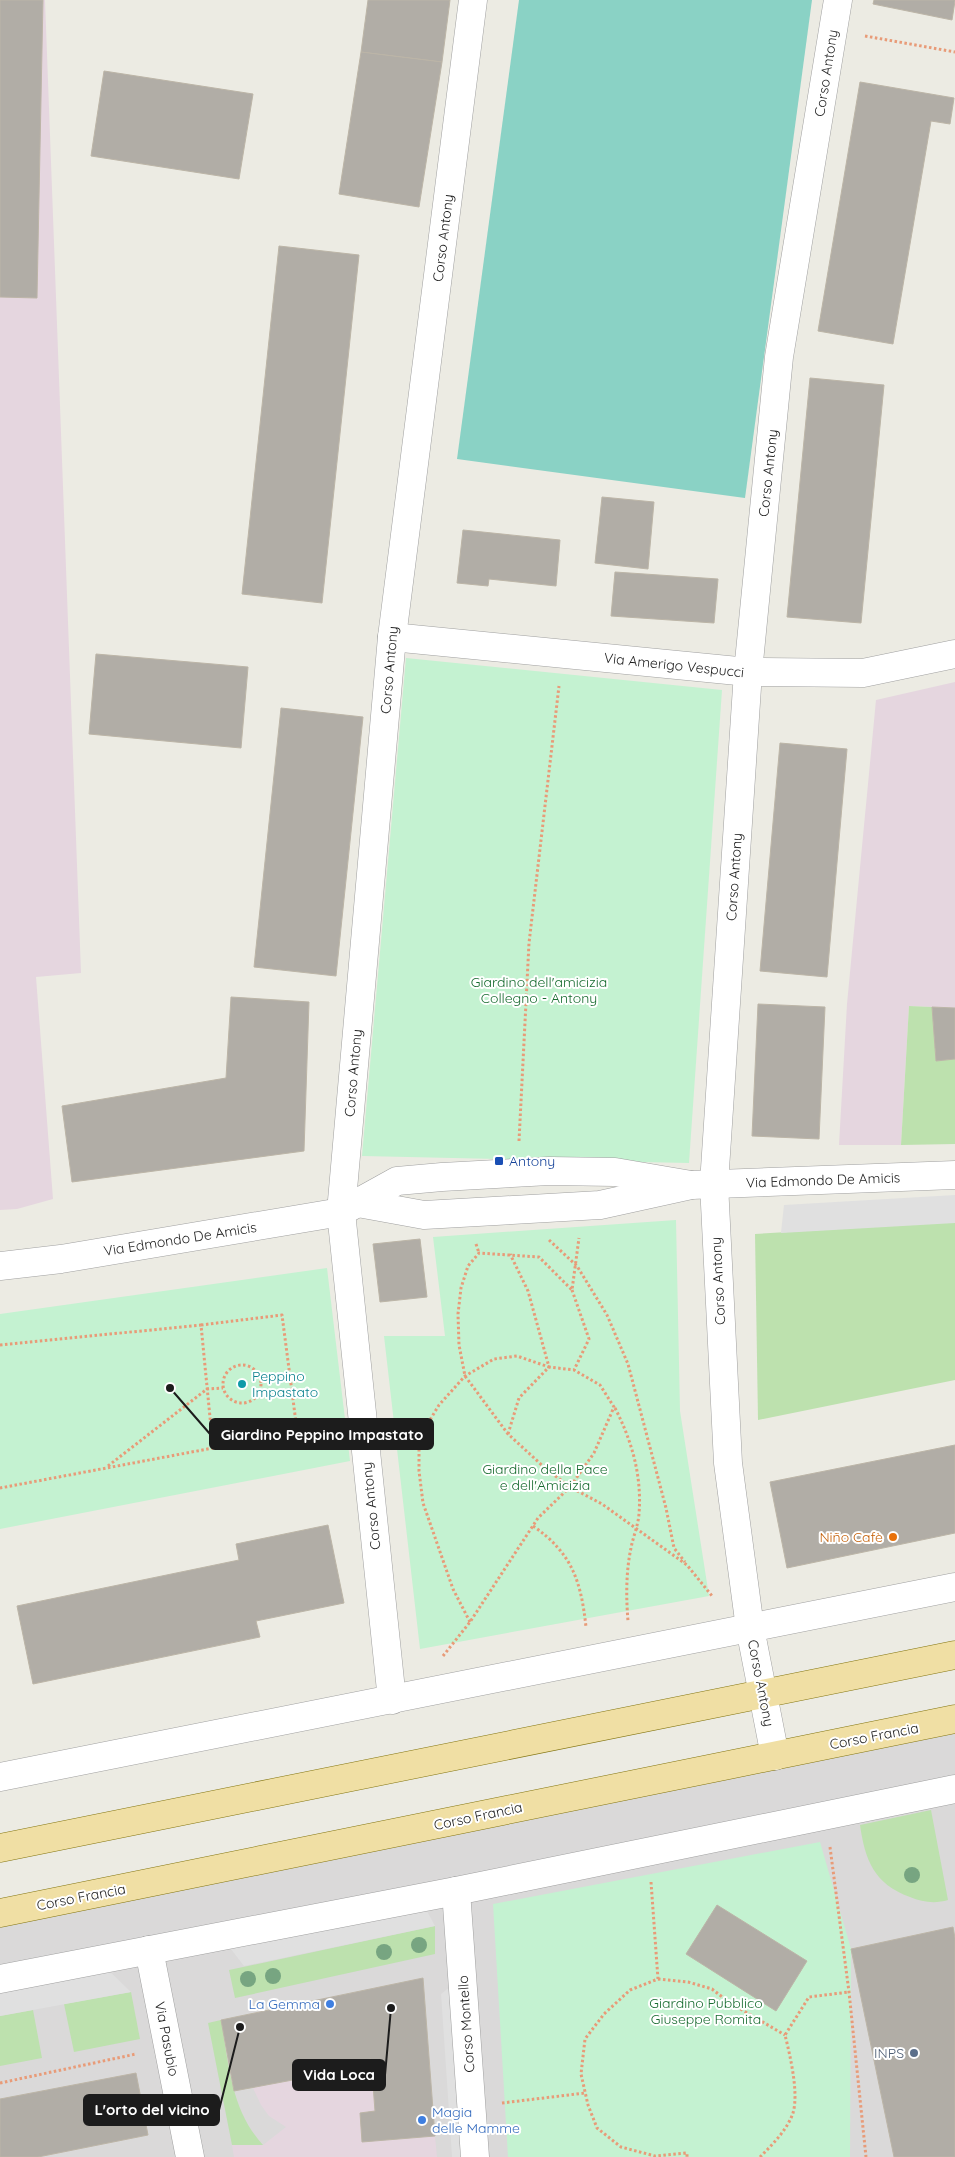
<svg xmlns="http://www.w3.org/2000/svg" width="955" height="2157" font-family="Quicksand,sans-serif">
  <style>
    .residential { fill: #dad9d9 }
    .industrial { fill: #e5d6df }
    .grass { fill: #bde1ae }
    .park { fill: #c4f2d1 }
    .pitch { fill: #8ad2c5 }
    .parking { fill: #e0e0e0 }
    .building { fill: #b1ada6; stroke: #bcb5a7 }
    .lines { fill: none; stroke-linecap: round; stroke-linejoin: round }
    .minor-casing { stroke: #a0a0a0; stroke-width: 29 }
    .major-casing { stroke: #837511; stroke-width: 29 }
    .path { stroke: #e89b78; stroke-width: 3; stroke-dasharray: 2.5 2.5; stroke-linecap: butt }
    .minor { stroke: #fff; stroke-width: 28 }
    .major { stroke: #f0dfa4; stroke-width: 28 }
    .tree { fill: #77a581 }
    .transit-dot { fill: #1a4fb4; stroke: #fff; stroke-width: 2 }
    .culture-dot { fill: #0f9aa8; stroke: #fff; stroke-width: 2 }
    .food-dot { fill: #e8710a; stroke: #fff; stroke-width: 2 }
    .shop-dot { fill: #3f7fe0; stroke: #fff; stroke-width: 2 }
    .service-dot { fill: #5c6f8a; stroke: #fff; stroke-width: 2 }
    .labels { text-anchor: middle; stroke-width: 4; stroke-linejoin: round; paint-order: stroke }
    .street-label { font-size: 14px; fill: #1c1c1c; stroke: #fff }
    .park-label { font-size: 14px; fill: #186c30; stroke: #fff }
    .transit-label { font-size: 14px; fill: #164399; stroke: #fff; text-anchor: start }
    .culture-label { font-size: 14px; fill: #0d838f; stroke: #fff; text-anchor: start }
    .food-label { font-size: 14px; fill: #c56008; stroke: #fff; text-anchor: end }
    .shop-label { font-size: 14px; fill: #366cbe; stroke: #fff; text-anchor: end }
    .service-label { font-size: 14px; fill: #4e5e75; stroke: #fff; text-anchor: end }
    .leader { fill: none; stroke: #1c1c1c; stroke-width: 2 }
    .callout-dot { fill: #1c1c1c; stroke: #fff; stroke-width: 2 }
    .callout { fill: #1c1c1c; stroke: #1c1c1c; stroke-width: 2 }
    .callout-label { font-size: 15px; text-anchor: middle; font-weight: bold; fill: #fff }
  </style>
  <rect width="100%" height="100%" fill="#ecebe3"/>
  <path class="residential" d="M955,1724V2157H0V1919Z"/>
  <g class="industrial">
    <path d="M0,0H45L81,973L36,977L53,1199L17,1209L0,1210Z"/>
    <path d="M955,682V1008L909,1006L901,1145H839L847,1004L876,700Z"/>
    <path d="M371,2059L375,2111L360,2113L362,2142L435,2136L437,2157H234L232,2145H263L286,2127L269,2116L261,2105L253,2088L329,2073L328,2067Z"/>
  </g>
  <g class="grass">
    <path d="M909,1006L932,1007L936,1061L955,1059V1144L901,1145Z"/>
    <path d="M955,1222V1380L758,1420L755,1234Z"/>
    <path d="M931,1810L948,1900C935,1904 922,1902 910,1897C874,1884 865,1860 860,1825Z"/>
    <path d="M435,1926V1954L235,1998L229,1970Z"/>
    <path d="M131,1992L140,2039L74,2052L64,2004Z"/>
    <path d="M33,2010L42,2058L0,2066V2016Z"/>
    <path d="M221,2020C229,2065 231,2110 263,2145H232L208,2023Z"/>
  </g>
  <g class="park">
    <path d="M406,658L722,690L689,1163L362,1156Z"/>
    <path d="M676,1220L680,1411L709,1596L420,1649L384,1336H445L433,1237Z"/>
    <path d="M327,1268L350,1461L0,1529V1314Z"/>
    <path d="M820,1842L851,1949L850,2157H508L493,1904Z"/>
  </g>
  <path class="pitch" d="M519,0H812L745,498L457,459Z"/>
  <g class="parking">
    <path d="M955,1195V1223L781,1233L784,1205Z"/>
    <path d="M420,1898L435,1926L244,1966L221,1936Z"/>
    <path d="M98,1960L131,1992L0,2016V1979Z"/>
    <path d="M462,1977L476,2157H452L441,1994Z"/>
  </g>
  <g class="building">
    <path d="M0,0H43L37,298L0,297Z"/>
    <path d="M368,0H450L442,62L361,52Z"/>
    <path d="M874,0H955V1L952,20L873,4Z"/>
    <path d="M361,52L442,62L419,207L339,194Z"/>
    <path d="M104,71L253,94L239,179L91,156Z"/>
    <path d="M860,82L954,98L950,124L931,121L893,344L818,331Z"/>
    <path d="M279,246L359,255L322,603L242,594Z"/>
    <path d="M810,378L884,385L861,623L787,617Z"/>
    <path d="M602,497L654,502L648,569L595,563Z"/>
    <path d="M463,530L560,540L556,586L489,579L488,586L457,583Z"/>
    <path d="M615,572L718,579L714,623L611,616Z"/>
    <path d="M96,654L248,667L241,748L89,734Z"/>
    <path d="M281,708L363,717L336,976L254,967Z"/>
    <path d="M780,743L847,749L827,977L760,971Z"/>
    <path d="M231,997L309,1002L304,1151L72,1182L62,1106L226,1078Z"/>
    <path d="M758,1004L825,1007L819,1139L752,1136Z"/>
    <path d="M932,1007L955,1008V1059L936,1061Z"/>
    <path d="M420,1239L427,1297L380,1302L373,1244Z"/>
    <path d="M955,1445V1533L787,1568L770,1482Z"/>
    <path d="M328,1525L344,1603L256,1621L260,1637L33,1684L17,1606L239,1560L236,1544Z"/>
    <path d="M717,1905L807,1961L776,2011L686,1954Z"/>
    <path d="M953,1927L955,1938V2157H894L851,1949Z"/>
    <path d="M423,1978L435,2136L362,2142L360,2113L375,2111L371,2059L328,2067L330,2073L234,2091L221,2020Z"/>
    <path d="M136,2073L148,2135L38,2157H0V2099Z"/>
  </g>
  <g class="lines">
    <g class="minor-casing">
      <g id="minor">
        <path d="M392,637L748,672L863,673L955,654"/>
        <path d="M358,1203L424,1215L600,1205L691,1185L955,1175"/>
        <path d="M0,1266L61,1259L341,1212L397,1181L442,1177L549,1171L615,1172L691,1185"/>
        <path d="M392,1700L341,1212L392,637L473,0"/>
        <path d="M775,1756L750,1628L728,1463L714,1184L748,672L779,357L838,0"/>
        <path d="M0,1777L955,1587"/>
        <path d="M456,1891L475,2157"/>
        <path d="M149,1950L190,2157"/>
        <path d="M0,1979L456,1891L955,1789"/>
      </g>
    </g>
    <g class="major-casing">
      <g id="major">
        <path d="M0,1848L955,1655"/>
        <path d="M0,1913L955,1719"/>
      </g>
    </g>
    <g class="path">
      <path d="M865,36L955,52"/>
      <path d="M519,1141L529,943L559,686"/>
      <path d="M549,1240L577,1266L607,1315L628,1364L666,1508L674,1548L685,1562"/>
      <path d="M476,1244L479,1253"/>
      <path d="M572,1290L589,1339L574,1370"/>
      <path d="M201,1325L282,1315L298,1438"/>
      <path d="M0,1345L201,1325L213,1448L0,1488"/>
      <circle cx="242" cy="1384" r="19"/>
      <path d="M615,1408C632,1441 642,1476 639,1514C638,1526 633,1537 631,1548C626,1571 626,1597 628,1621"/>
      <path d="M508,1434L519,1398L549,1367L574,1370L600,1385L614,1407L594,1453L570,1487L545,1468L508,1434L465,1376L459,1345L458,1314L461,1288L468,1266L479,1253L539,1257L572,1290L579,1238"/>
      <path d="M213,1448L331,1434"/>
      <path d="M108,1466L207,1389L223,1388"/>
      <path d="M533,1526C572,1553 581,1581 586,1627"/>
      <path d="M470,1622L453,1589L423,1503L419,1471V1438L439,1405L465,1376L494,1359L517,1356L549,1367L528,1291L510,1254"/>
      <path d="M443,1656L470,1622L538,1518L570,1487L602,1504L687,1565L712,1596"/>
      <path d="M830,1847L849,1992L866,2157"/>
      <path d="M651,1882L658,1979L630,1990L604,2014L585,2039L581,2074L588,2105L597,2128L621,2147L655,2156L687,2153V2157"/>
      <path d="M658,1979L688,1982L712,1989L730,2003L785,2035"/>
      <path d="M0,2083L136,2054"/>
      <path d="M502,2103L585,2093"/>
      <path d="M760,2157C773,2144 787,2130 793,2113C799,2093 790,2055 785,2035L809,1997L849,1992"/>
    </g>
    <use href="#minor" class="minor"/>
    <use href="#major" class="major"/>
  </g>
  <g class="tree">
    <circle cx="912" cy="1875" r="8"/>
    <circle cx="419" cy="1945" r="8"/>
    <circle cx="384" cy="1952" r="8"/>
    <circle cx="273" cy="1976" r="8"/>
    <circle cx="248" cy="1979" r="8"/>
  </g>
  <rect class="transit-dot" x="494" y="1156" width="10" height="10" rx="2.5"/>
  <circle class="culture-dot" cx="242" cy="1384" r="5"/>
  <circle class="food-dot" cx="893" cy="1537" r="5"/>
  <g class="shop-dot">
    <circle cx="330" cy="2004" r="5"/>
    <circle cx="422" cy="2120" r="5"/>
  </g>
  <circle class="service-dot" cx="914" cy="2053" r="5"/>
  <g class="labels">
    <g class="street-label">
      <text transform="translate(826 73) rotate(-81)" y="5">Corso Antony</text>
      <text transform="translate(443 238) rotate(-83)" y="5">Corso Antony</text>
      <text transform="translate(768 473) rotate(-84)" y="5">Corso Antony</text>
      <text transform="translate(674 665) rotate(6)" y="5">Via Amerigo Vespucci</text>
      <text transform="translate(389 670) rotate(-85)" y="5">Corso Antony</text>
      <text transform="translate(734 877) rotate(-86)" y="5">Corso Antony</text>
      <text transform="translate(353 1073) rotate(-85)" y="5">Corso Antony</text>
      <text transform="translate(823 1180) rotate(-2)" y="5">Via Edmondo De Amicis</text>
      <text transform="translate(180 1239) rotate(-9)" y="5">Via Edmondo De Amicis</text>
      <text transform="translate(718 1281) rotate(-93)" y="5">Corso Antony</text>
      <text transform="translate(371 1506) rotate(-96)" y="5">Corso Antony</text>
      <text transform="translate(761 1683) rotate(79)" y="5">Corso Antony</text>
      <text transform="translate(874 1736) rotate(-11)" y="5">Corso Francia</text>
      <text transform="translate(478 1816) rotate(-12)" y="5">Corso Francia</text>
      <text transform="translate(81 1897) rotate(-11)" y="5">Corso Francia</text>
      <text transform="translate(466 2024) rotate(-94)" y="5">Corso Montello</text>
      <text transform="translate(167 2039) rotate(79)" y="5">Via Pasubio</text>
    </g>
    <g class="park-label">
      <text x="539" y="987">Giardino dell'amicizia<tspan x="539" dy="16">Collegno - Antony</tspan></text>
      <text x="545" y="1474">Giardino della Pace<tspan x="545" dy="16">e dell'Amicizia</tspan></text>
      <text x="706" y="2008">Giardino Pubblico<tspan x="706" dy="16">Giuseppe Romita</tspan></text>
    </g>
    <g class="transit-label">
      <text x="509" y="1166">Antony</text>
    </g>
    <g class="culture-label">
      <text x="252" y="1381">Peppino<tspan x="252" dy="16">Impastato</tspan></text>
    </g>
    <g class="food-label">
      <text x="883" y="1542">Niño Cafè</text>
    </g>
    <g class="shop-label">
      <text x="320" y="2009">La Gemma</text>
      <text x="432" y="2117" text-anchor="start">Magia<tspan x="432" dy="16">delle Mamme</tspan></text>
    </g>
    <g class="service-label">
      <text x="904" y="2058">INPS</text>
    </g>
  </g>
  <path class="leader" d="M170 1388L210 1434M391 2008L385 2075M240 2027L219 2110"/>
  <g class="callout-dot">
    <circle cx="170" cy="1388" r="5"/>
    <circle cx="391" cy="2008" r="5"/>
    <circle cx="240" cy="2027" r="5"/>
  </g>
  <g class="callout">
    <rect x="210" y="1419" width="223" height="30" rx="5"/>
    <rect x="293" y="2060" width="92" height="30" rx="5"/>
    <rect x="84" y="2095" width="135" height="30" rx="5"/>
  </g>
  <g class="callout-label">
    <text x="322" y="1440">Giardino Peppino Impastato</text>
    <text x="339" y="2080">Vida Loca</text>
    <text x="152" y="2115">L'orto del vicino</text>
  </g>
</svg>
